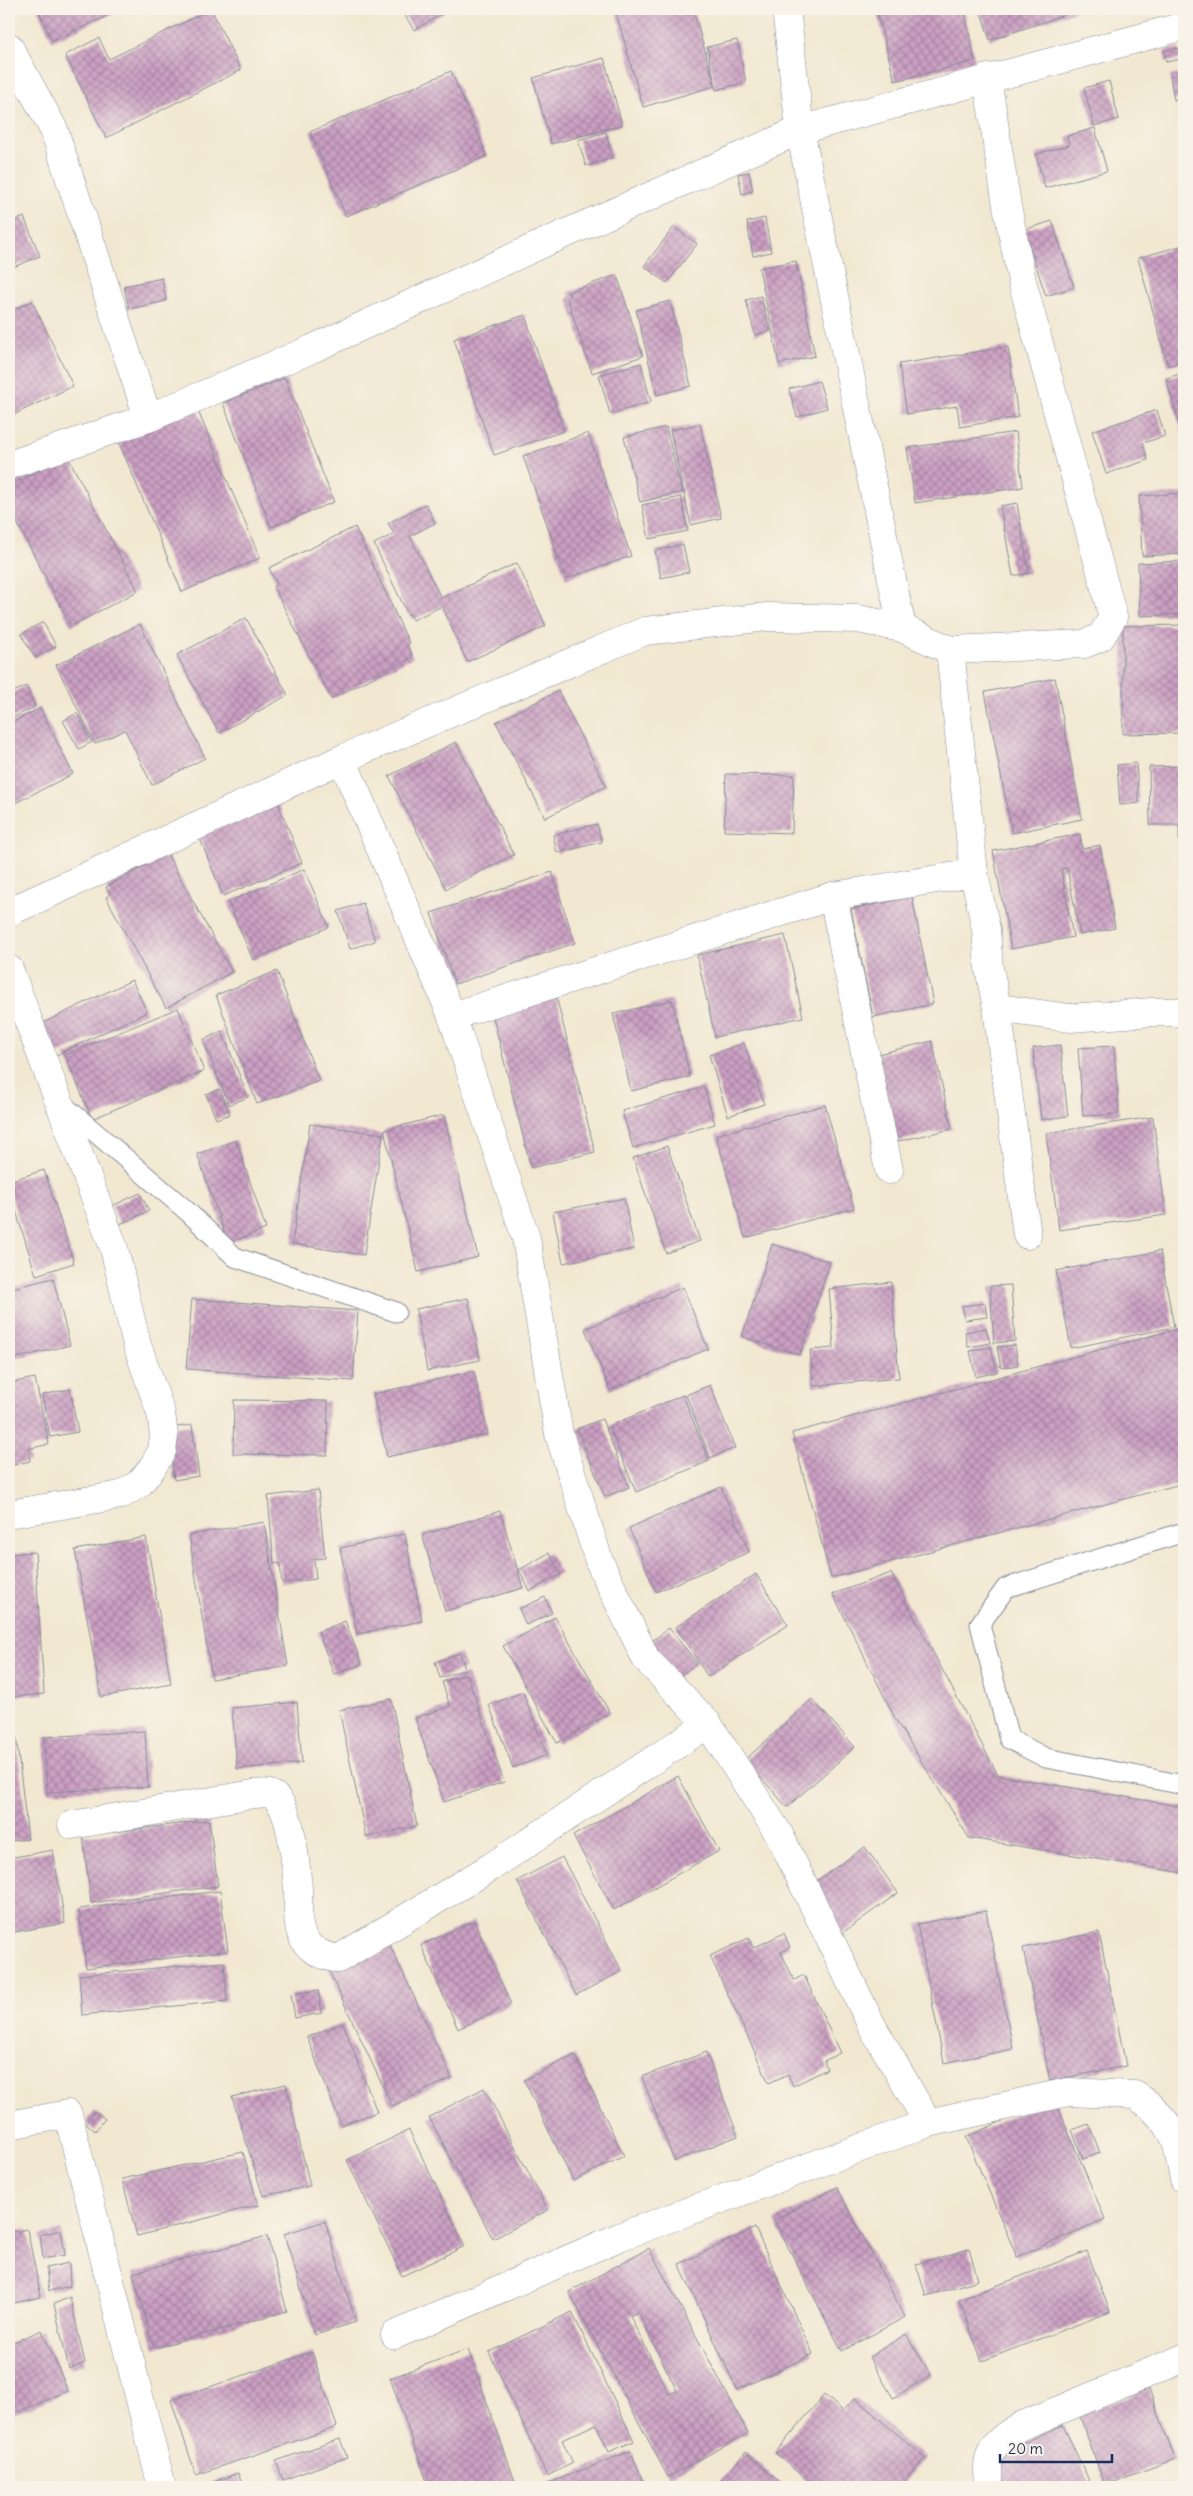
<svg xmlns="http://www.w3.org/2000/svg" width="1193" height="2496" font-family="Delius,sans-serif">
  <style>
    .building { fill: url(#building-cross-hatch); fill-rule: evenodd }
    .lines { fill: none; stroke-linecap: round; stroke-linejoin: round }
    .service-casing { stroke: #868c98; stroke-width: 21 }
    .minor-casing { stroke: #868c98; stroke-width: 29 }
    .service { stroke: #fff; stroke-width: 19 }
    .minor { stroke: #fff; stroke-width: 28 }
  </style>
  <defs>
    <pattern id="building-cross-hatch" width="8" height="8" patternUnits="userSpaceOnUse" patternTransform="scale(1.25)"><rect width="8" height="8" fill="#cca0c3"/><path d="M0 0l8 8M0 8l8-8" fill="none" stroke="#a583a2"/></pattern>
  </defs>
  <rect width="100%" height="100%" fill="#f7f3e8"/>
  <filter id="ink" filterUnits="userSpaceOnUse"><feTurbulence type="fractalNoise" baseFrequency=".02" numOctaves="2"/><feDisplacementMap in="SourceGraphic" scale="10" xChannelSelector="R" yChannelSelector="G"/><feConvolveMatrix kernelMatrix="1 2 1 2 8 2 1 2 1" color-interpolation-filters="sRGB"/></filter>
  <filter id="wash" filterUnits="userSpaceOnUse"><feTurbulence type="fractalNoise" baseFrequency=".0096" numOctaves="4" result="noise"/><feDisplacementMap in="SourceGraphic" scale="20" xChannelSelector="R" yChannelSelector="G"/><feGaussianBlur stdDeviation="1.12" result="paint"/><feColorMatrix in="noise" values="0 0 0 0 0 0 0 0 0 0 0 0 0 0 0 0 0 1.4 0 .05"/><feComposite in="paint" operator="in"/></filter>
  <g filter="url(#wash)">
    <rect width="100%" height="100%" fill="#f2e8d1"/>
    <g id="blocks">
      <g class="building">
        <path d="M38,9H123L52,41Z"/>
        <path d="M211,9L241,70L106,138L65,55L99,38L109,59Z"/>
        <path d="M401,9H441L444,13L414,30Z"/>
        <path d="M615,9H693L715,86L643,107Z"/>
        <path d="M876,9H964L975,61L895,81Z"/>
        <path d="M980,9H1082L990,40Z"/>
        <path d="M737,40L746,82L716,90L707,47Z"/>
        <path d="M1178,48L1181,59L1166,62L1164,51Z"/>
        <path d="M604,58L622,125L551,144L533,78Z"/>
        <path d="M451,71L487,156L346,216L310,132Z"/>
        <path d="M1184,73V98L1174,100L1170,76Z"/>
        <path d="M1109,81L1119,119L1094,126L1084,88Z"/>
        <path d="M1095,128L1107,171L1045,188L1036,154L1069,145L1067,136Z"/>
        <path d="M606,132L612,158L586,166L578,140Z"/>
        <path d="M749,172L753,191L742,194L738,174Z"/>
        <path d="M24,217L40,256L9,269V223Z"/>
        <path d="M765,218L771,252L753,256L747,222Z"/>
        <path d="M1052,221L1074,287L1046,296L1024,230Z"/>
        <path d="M674,227L697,244L667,283L644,266Z"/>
        <path d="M1184,245V361L1168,366L1138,258Z"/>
        <path d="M796,261L815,356L779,364L759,268Z"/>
        <path d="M617,275L643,356L592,373L567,298L570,297L568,292Z"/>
        <path d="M162,278L166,301L129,309L124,286Z"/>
        <path d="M761,296L770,331L755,335L746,300Z"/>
        <path d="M32,301L73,386L9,417V312Z"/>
        <path d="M670,301L691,386L657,395L636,310Z"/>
        <path d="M525,315L564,431L494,455L454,339Z"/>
        <path d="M1008,347L1018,417L960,427L957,406L907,414L899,364Z"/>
        <path d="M641,363L651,402L610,414L599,375Z"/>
        <path d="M1184,373V433H1182L1166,378Z"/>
        <path d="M285,378L334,502L271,527L223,403Z"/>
        <path d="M819,381L827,408L797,417L789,389Z"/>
        <path d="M195,404L260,558L182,592L117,438Z"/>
        <path d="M1157,410L1165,436L1143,443L1148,460L1106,474L1092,431Z"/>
        <path d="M700,424L721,518L691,525L670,430Z"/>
        <path d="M666,427L682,492L640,502L624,437Z"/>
        <path d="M1016,432L1023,487L915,503L907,448Z"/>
        <path d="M588,433L631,556L566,579L523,456Z"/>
        <path d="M67,455L138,591L71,626L9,507V486Z"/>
        <path d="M1184,493V554L1142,556L1139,496Z"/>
        <path d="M681,497L688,531L649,539L642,505Z"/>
        <path d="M1017,503L1029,573L1013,576L1000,506Z"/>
        <path d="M426,504L435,523L410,536L441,598L517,563L546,626L467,662L442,606L413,620L410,614L408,615L374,544L394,534L388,523Z"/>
        <path d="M355,527L409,643L407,644L413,657L331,699L273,586L277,584L269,568Z"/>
        <path d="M683,544L689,572L661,578L655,551Z"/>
        <path d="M1184,561V614L1140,616L1138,563Z"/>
        <path d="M246,618L288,695L219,733L177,655Z"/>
        <path d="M43,622L56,646L35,658L21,634Z"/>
        <path d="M140,624L205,758L152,785L125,730L95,744L56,665Z"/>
        <path d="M1184,625V733L1123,734V626Z"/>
        <path d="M1055,678L1082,819L1012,833L985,692Z"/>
        <path d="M26,686L35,707L12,718L9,711V694Z"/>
        <path d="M558,691L606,786L545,818L496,722Z"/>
        <path d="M40,708L73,774L9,806V720L11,723Z"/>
        <path d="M77,713L92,742L79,749L63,721Z"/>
        <path d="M456,742L514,855L446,889L389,776Z"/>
        <path d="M1136,763L1139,803L1120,805L1117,765Z"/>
        <path d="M1184,766V825H1150L1149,767Z"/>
        <path d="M726,774L794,775L792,833L724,831Z"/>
        <path d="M278,803L302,863L223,896L199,836Z"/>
        <path d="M597,824L602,842L557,853L553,835Z"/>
        <path d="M1184,825V955L1180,956L1179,826Z"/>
        <path d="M1080,834L1082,849L1100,845L1115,928L1080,935L1067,868L1061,869L1073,937L1011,949L993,851Z"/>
        <path d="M167,854L232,972L166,1008L106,897L110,894L106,887Z"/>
        <path d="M304,869L329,927L253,960L228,902Z"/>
        <path d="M552,872L575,943L455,984L431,913Z"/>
        <path d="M912,897L933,1004L873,1017L851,909Z"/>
        <path d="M363,903L375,941L350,949L338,911Z"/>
        <path d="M785,935L803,1017L715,1037L697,955Z"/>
        <path d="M277,971L319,1081L257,1104L216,995Z"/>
        <path d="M132,980L147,1012L56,1055L41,1024Z"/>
        <path d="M556,996L595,1152L531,1168L492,1013Z"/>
        <path d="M672,1000L690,1077L631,1091L613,1014Z"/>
        <path d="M178,1008L204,1071L92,1119L65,1055Z"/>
        <path d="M222,1031L248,1097L229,1105L203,1040Z"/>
        <path d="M932,1041L952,1129L894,1142L874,1055Z"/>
        <path d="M744,1043L764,1104L728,1116L709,1055Z"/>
        <path d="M1060,1045L1068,1116L1041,1120L1033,1048Z"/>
        <path d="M1114,1046L1119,1114L1083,1116L1078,1048Z"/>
        <path d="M704,1087L715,1124L633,1148L622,1111Z"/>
        <path d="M220,1089L230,1114L216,1119L206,1094Z"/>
        <path d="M825,1105L854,1208L745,1238L716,1135Z"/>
        <path d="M444,1115L478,1257L418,1272L384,1130Z"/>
        <path d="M1153,1117L1166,1215L1059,1230L1046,1133Z"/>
        <path d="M310,1124L383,1134L364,1255L292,1244Z"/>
        <path d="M236,1140L266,1229L228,1243L197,1154Z"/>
        <path d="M667,1146L700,1241L666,1253L633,1158Z"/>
        <path d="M44,1170L74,1263L36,1275L9,1189V1181Z"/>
        <path d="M140,1193L149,1211L120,1224L112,1206Z"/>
        <path d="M624,1198L634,1249L563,1263L553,1212Z"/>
        <path d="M772,1244L830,1262L800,1355L742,1337Z"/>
        <path d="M1160,1251L1174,1327L1071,1348L1056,1271Z"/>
        <path d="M53,1278L70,1345L9,1360V1289Z"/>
        <path d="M891,1282L899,1378L813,1386L810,1350L834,1348L829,1289Z"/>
        <path d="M1011,1285L1015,1341L994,1343L990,1286Z"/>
        <path d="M683,1287L708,1349L610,1390L585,1329Z"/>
        <path d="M468,1298L480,1360L427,1371L416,1309Z"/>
        <path d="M192,1299L358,1311L353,1381L186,1369Z"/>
        <path d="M985,1303L987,1317L965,1320L962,1306Z"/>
        <path d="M1184,1327V1483L831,1578L792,1433Z"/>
        <path d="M986,1328L990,1343L968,1347L965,1332Z"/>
        <path d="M1015,1345L1018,1365L1001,1368L997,1347Z"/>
        <path d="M991,1347L997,1372L976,1377L970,1351Z"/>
        <path d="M474,1371L488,1434L387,1457L373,1394Z"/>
        <path d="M35,1378L49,1444L28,1449L30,1461L9,1466V1383Z"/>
        <path d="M710,1385L735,1448L710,1458L686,1395Z"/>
        <path d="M70,1389L78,1432L50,1437L42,1395Z"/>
        <path d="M683,1395L709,1461L636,1492L609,1426Z"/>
        <path d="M234,1400L328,1401L327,1455L233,1454Z"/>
        <path d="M602,1419L629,1487L605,1497L577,1429Z"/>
        <path d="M192,1425L199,1476L174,1480L168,1428Z"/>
        <path d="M721,1487L749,1552L656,1592L629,1528Z"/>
        <path d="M318,1490L325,1558L314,1559L316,1579L282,1583L280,1563L274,1564L268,1496Z"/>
        <path d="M500,1511L523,1588L445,1611L422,1535Z"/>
        <path d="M264,1522L288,1666L212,1679L189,1535Z"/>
        <path d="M405,1534L422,1621L357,1634L340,1548Z"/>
        <path d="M146,1537L171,1684L101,1697L75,1550Z"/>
        <path d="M35,1552L44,1694L9,1697V1554Z"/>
        <path d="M549,1553L561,1574L530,1591L519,1570Z"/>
        <path d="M891,1573L998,1775L1184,1807V1873L969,1838L897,1722L833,1594Z"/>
        <path d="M756,1574L788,1625L708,1677L676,1627Z"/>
        <path d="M545,1597L552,1613L526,1625L519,1609Z"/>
        <path d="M555,1617L610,1713L557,1743L503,1646Z"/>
        <path d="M345,1621L362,1664L334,1674L318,1632Z"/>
        <path d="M669,1628L697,1663L674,1680L647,1645Z"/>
        <path d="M460,1653L465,1669L440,1678L435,1662Z"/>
        <path d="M467,1674L504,1782L444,1802L415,1718L450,1706L442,1682Z"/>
        <path d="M523,1692L547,1755L513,1768L489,1705Z"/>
        <path d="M391,1699L417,1826L366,1837L339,1710Z"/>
        <path d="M812,1699L855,1747L787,1807L745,1760Z"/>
        <path d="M297,1702L302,1763L237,1769L232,1708Z"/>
        <path d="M15,1726L28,1839L9,1841V1727Z"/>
        <path d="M145,1731L148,1787L47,1792L44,1737Z"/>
        <path d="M678,1776L719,1851L614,1910L573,1836Z"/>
        <path d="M209,1820L218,1886L91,1903L83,1836Z"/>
        <path d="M865,1847L898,1893L842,1933L809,1886Z"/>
        <path d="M53,1850L65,1923L9,1933V1858Z"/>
        <path d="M562,1857L622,1971L576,1995L517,1881Z"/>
        <path d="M220,1891L228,1951L86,1968L79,1909Z"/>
        <path d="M986,1911L1013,2049L944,2063L917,1924Z"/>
        <path d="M474,1921L511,2004L458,2029L421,1945Z"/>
        <path d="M1099,1932L1126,2066L1050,2081L1023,1948Z"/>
        <path d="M784,1933L790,1947L781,1952L794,1980L804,1975L840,2053L824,2061L827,2069L793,2086L788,2074L769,2083L710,1956L749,1938L753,1948Z"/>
        <path d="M389,1943L452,2078L392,2106L329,1971Z"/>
        <path d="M224,1962L227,2001L82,2015L79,1975Z"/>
        <path d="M318,1990L322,2013L295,2018L291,1994Z"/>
        <path d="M343,2023L377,2112L341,2125L307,2037Z"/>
        <path d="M706,2052L738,2136L674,2161L642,2077Z"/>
        <path d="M575,2055L624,2156L573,2181L524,2080Z"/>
        <path d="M286,2084L310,2186L263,2196L232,2097Z"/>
        <path d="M484,2088L548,2210L493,2239L429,2117Z"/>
        <path d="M1054,2098L1105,2219L1017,2257L966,2137Z"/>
        <path d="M95,2111L105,2119L95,2131L86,2123Z"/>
        <path d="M1089,2124L1100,2153L1083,2159L1072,2130Z"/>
        <path d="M409,2130L465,2246L402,2276L347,2160Z"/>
        <path d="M243,2152L258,2205L137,2236L122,2179Z"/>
        <path d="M837,2187L905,2317L842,2351L774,2220Z"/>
        <path d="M325,2221L356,2322L315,2335L284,2234Z"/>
        <path d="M755,2228L813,2354L737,2390L679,2264Z"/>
        <path d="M27,2229L41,2297L9,2304V2233Z"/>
        <path d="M61,2230L65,2255L43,2259L40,2235Z"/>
        <path d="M267,2236L287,2311L154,2348L133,2273Z"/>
        <path d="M649,2248L748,2433L668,2477L569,2292ZM638,2312L677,2391L669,2394L630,2316Z"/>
        <path d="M969,2249L978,2280L926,2296L916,2264Z"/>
        <path d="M1087,2251L1110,2312L982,2361L959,2300Z"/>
        <path d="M69,2263L70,2286L49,2291L46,2268Z"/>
        <path d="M70,2297L85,2363L69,2369L54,2304Z"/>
        <path d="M572,2312L634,2441L609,2452L596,2424L562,2440L573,2463L547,2476L489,2352Z"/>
        <path d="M42,2330L68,2391L9,2416V2344Z"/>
        <path d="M906,2334L931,2375L893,2398L869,2357Z"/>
        <path d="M468,2349L517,2487H429L390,2378Z"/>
        <path d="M312,2352L337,2427L196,2475L171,2400Z"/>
        <path d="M1149,2389L1175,2459L1105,2485L1079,2414Z"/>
        <path d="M824,2395L843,2411L855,2398L925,2458L900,2487H815L775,2453Z"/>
        <path d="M1063,2425L1092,2487H1003L990,2458Z"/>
        <path d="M340,2439L347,2457L283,2480L276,2461Z"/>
        <path d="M631,2451L645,2487H539Z"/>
        <path d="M746,2452L785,2487H715Z"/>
        <path d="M238,2473L243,2487H200Z"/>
      </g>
    </g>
  </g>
  <g filter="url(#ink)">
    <use href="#blocks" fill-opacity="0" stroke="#868c98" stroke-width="1"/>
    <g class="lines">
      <g class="service-casing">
        <g id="service">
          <path d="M62,1104L187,1211L235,1257L396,1312"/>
          <path d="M1184,1532L1006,1588L980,1624L1009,1739L1046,1758L1184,1785"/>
        </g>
      </g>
      <g class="minor-casing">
        <g id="minor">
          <path d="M786,9L800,130L902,628"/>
          <path d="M9,47L54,130L148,418"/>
          <path d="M9,465L148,418L312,349L542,244L800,130L1184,26"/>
          <path d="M950,650L974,873L986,929L989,968L997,1008L1027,1235"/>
          <path d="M342,759L452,1016L526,1238L559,1434L599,1561L646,1659L708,1724L779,1834L871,2024L928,2123"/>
          <path d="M833,896L889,1170"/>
          <path d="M9,912L342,759L645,631L767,617L858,619L902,628L950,650L1084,644L1101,637L1113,617L1022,281L1007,206L987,78"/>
          <path d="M9,969L114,1248L137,1345L161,1413L164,1436L162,1451L152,1468L139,1484L121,1495L9,1514"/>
          <path d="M997,1008L1070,1018L1153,1012H1184"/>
          <path d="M452,1016L833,896L974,873"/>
          <path d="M72,1825L253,1794C259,1794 268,1792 272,1795C292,1804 296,1868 298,1889C299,1909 294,1932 310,1947C318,1954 328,1957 338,1959L491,1867L708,1724"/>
          <path d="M9,2125L68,2114L162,2487"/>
          <path d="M395,2335L619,2237L928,2123L1068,2092L1135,2095L1151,2106L1167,2124L1176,2140L1184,2179"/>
          <path d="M990,2487C983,2454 993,2441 1021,2426L1184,2358"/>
        </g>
      </g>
      <use href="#service" class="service"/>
      <use href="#minor" class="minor"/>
    </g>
  </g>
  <rect width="1193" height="2496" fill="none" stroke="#f7f3e8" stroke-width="30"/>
  <path d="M1000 2454v8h112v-8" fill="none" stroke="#1b2f5e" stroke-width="2.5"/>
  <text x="1008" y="2454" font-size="15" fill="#1b2f5e" stroke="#f7f3e8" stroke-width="4" paint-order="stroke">20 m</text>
</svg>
